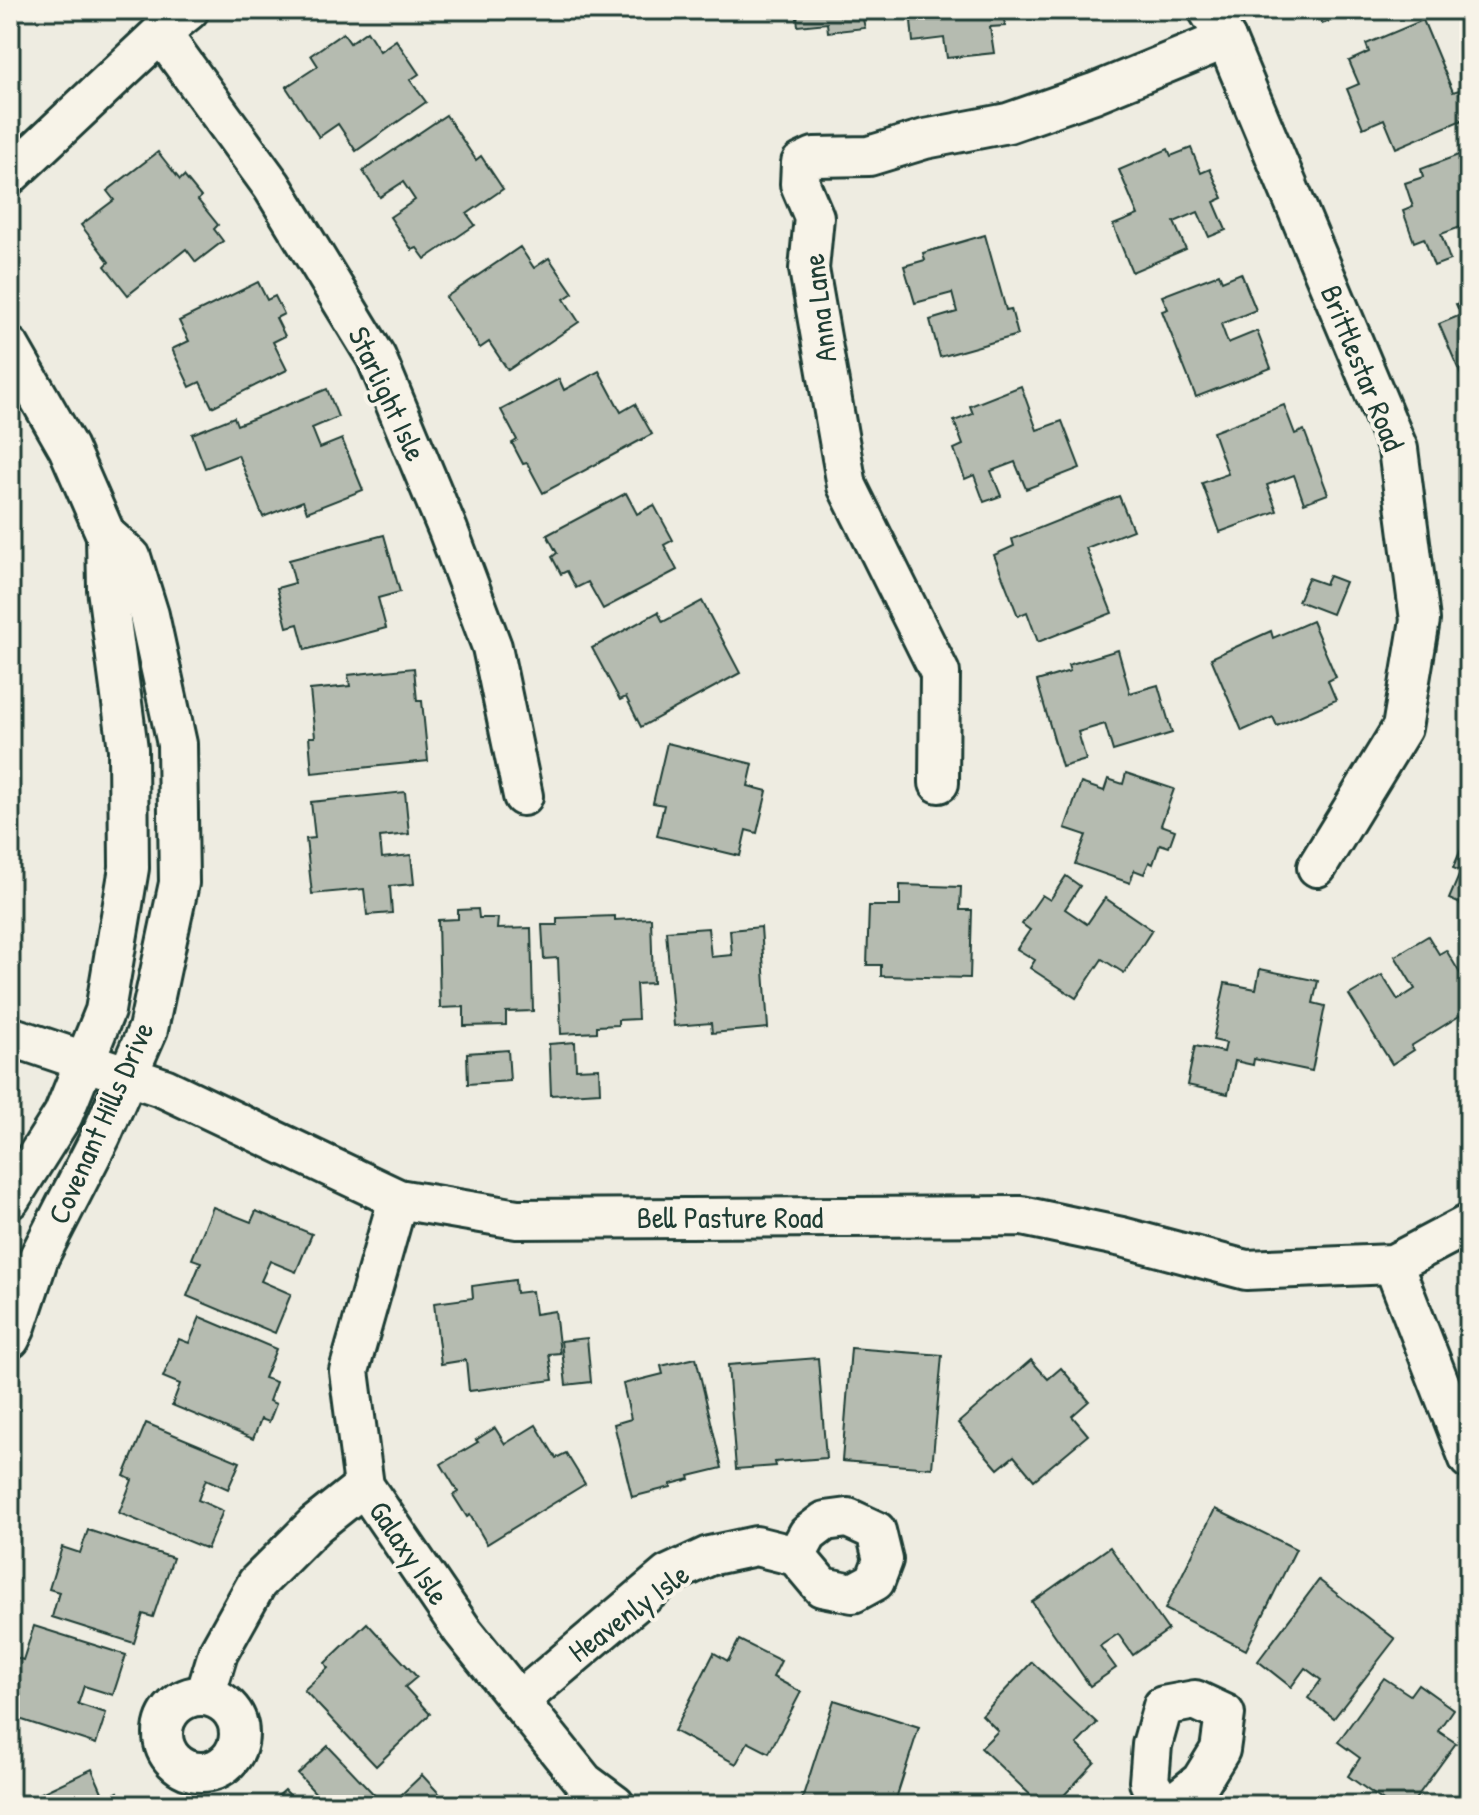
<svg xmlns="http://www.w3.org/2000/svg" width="1479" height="1815" font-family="'Patrick Hand',sans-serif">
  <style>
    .building { fill: #b5bbb0; stroke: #1f3d34; stroke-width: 2 }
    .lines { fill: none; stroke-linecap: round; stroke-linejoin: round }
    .minor-casing { stroke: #1f3d34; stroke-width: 44 }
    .minor { stroke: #f7f3e8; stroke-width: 38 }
    .labels { text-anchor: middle; stroke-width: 8; stroke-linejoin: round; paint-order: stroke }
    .street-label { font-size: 30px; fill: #1f3d34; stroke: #f7f3e8 }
  </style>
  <rect width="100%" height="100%" fill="#eeece1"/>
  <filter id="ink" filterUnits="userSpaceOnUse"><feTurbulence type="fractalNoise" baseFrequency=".0125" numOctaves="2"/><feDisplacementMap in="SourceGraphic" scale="16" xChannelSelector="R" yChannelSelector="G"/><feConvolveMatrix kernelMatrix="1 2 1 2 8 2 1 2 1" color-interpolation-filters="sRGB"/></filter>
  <g filter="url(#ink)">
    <g class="building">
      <path d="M796,10H885L886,16L863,19L865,28L828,32L827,23L798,26Z"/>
      <path d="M910,10H1003L1005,26L990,27L994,53L947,58L944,38L913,42Z"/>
      <path d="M1316,10H1344L1346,15L1322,24Z"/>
      <path d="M1423,20L1453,92L1459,90L1469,117L1396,148L1384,119L1363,128L1347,89L1359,84L1349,61L1369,52L1366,44Z"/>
      <path d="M367,31L380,51L396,40L419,74L410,80L426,102L356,151L338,124L319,137L286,87L318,66L311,55L343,33L350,43Z"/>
      <path d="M446,115L476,160L481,156L503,189L467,214L475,225L425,259L417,248L412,250L390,217L415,200L403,182L380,197L363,171Z"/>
      <path d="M1191,148L1201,173L1210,169L1223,198L1214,202L1226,230L1209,237L1198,212L1174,222L1186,249L1132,272L1113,225L1138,215L1119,170L1168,149L1171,156Z"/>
      <path d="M1469,151V235L1466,225L1441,234L1450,260L1434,266L1424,238L1414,242L1403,211L1413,207L1405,183L1423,177L1421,169Z"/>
      <path d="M158,152L180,180L184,176L201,197L198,200L218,225L214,229L223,241L196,262L186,249L128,295L105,266L109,262L81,225L114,200L107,191Z"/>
      <path d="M985,235L1006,310L1011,309L1018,335L940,357L930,320L957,312L952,293L915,303L904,266L925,260L923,253Z"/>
      <path d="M520,247L534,268L549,258L573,293L564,299L579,322L508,370L489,342L480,348L446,297Z"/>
      <path d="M1241,273L1256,310L1221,324L1228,343L1257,331L1271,368L1196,397L1162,311L1168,309L1162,296L1219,274L1222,281Z"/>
      <path d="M258,282L267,300L275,296L284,314L276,318L285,336L273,342L287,370L212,407L200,382L190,387L172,349L189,341L179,321Z"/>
      <path d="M1469,299V377L1463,380L1439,324L1461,315L1456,304Z"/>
      <path d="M599,371L621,412L635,404L652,434L543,493L527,463L523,464L512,443L517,440L501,410L559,379L564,390Z"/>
      <path d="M1021,386L1037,430L1062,421L1080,468L1026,489L1015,462L991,471L1001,496L984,502L974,475L965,479L954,449L963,445L954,421L973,414L970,406Z"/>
      <path d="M327,389L338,417L312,428L320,448L342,439L363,490L307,512L303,501L263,517L238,455L205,468L192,434L234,417L237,425Z"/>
      <path d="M1284,405L1295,434L1304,430L1328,494L1304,503L1294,475L1267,485L1277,511L1220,532L1202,483L1228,474L1213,432Z"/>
      <path d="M626,493L637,514L654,505L673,540L664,545L677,570L603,609L588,582L576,588L567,571L561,574L552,557L557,553L547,535Z"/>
      <path d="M1119,496L1133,530L1086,548L1112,613L1038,642L1027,612L1018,616L994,555L1014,546L1012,539Z"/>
      <path d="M384,535L400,592L378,598L386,628L305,650L298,624L287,627L277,588L295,583L289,560Z"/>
      <path d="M1329,576L1345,582L1332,614L1298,601L1308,578L1325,584Z"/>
      <path d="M702,601L740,673L641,727L626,697L620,700L592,648L658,612L663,622Z"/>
      <path d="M1312,621L1336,677L1328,681L1336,700L1277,726L1273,717L1242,731L1211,658L1271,631L1273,638Z"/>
      <path d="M1118,650L1130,693L1158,685L1172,733L1113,751L1105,724L1078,732L1086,760L1062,767L1037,681L1070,671L1068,665Z"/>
      <path d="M414,668L417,701H422L428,761L312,773L309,737H315L310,690L350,686L348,675Z"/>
      <path d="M667,743L753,764L748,786L767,791L757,833L746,830L740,856L657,836L664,805L653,803Z"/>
      <path d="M1126,773L1174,789L1161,825L1175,830L1169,847L1160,844L1153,864L1149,862L1144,874L1134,870L1130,883L1075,864L1086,835L1065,828L1081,783L1104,791L1108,779L1123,784Z"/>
      <path d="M405,792L409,834L380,837L382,858L411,855L414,884L390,886L392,913L367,915L364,889L312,894L306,839L315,838L311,802Z"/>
      <path d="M1466,838L1469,840V897L1465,906L1449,899L1461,871L1453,868Z"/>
      <path d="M1066,876L1080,886L1065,909L1087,924L1105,898L1152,930L1124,973L1102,959L1076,998L1030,968L1035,960L1017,949L1030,930L1022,924L1042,895L1050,900Z"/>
      <path d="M900,885L961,887L960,910H972L970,978L881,976V965H867L869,906H900Z"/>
      <path d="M478,909L479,918H498L497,929L531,928L533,1011L506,1012V1025L464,1026V1007L440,1008L438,920L458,919V910Z"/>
      <path d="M615,916V920L651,918L653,983L636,984L638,1019L618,1020V1025L597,1026V1032L561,1034L558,958L544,959L542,925H557V918Z"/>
      <path d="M761,927L768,1028L712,1033L711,1023L674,1026L666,931L708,928L711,957L732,955L730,930Z"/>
      <path d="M1428,936L1439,954L1446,950L1469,988V1010L1411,1046L1414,1050L1392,1064L1349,995L1382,975L1398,1000L1415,989L1395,956Z"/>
      <path d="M1260,969L1318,981L1313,1003L1325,1006L1312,1071L1254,1059L1253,1065L1235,1061L1228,1094L1187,1085L1195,1046L1224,1052L1226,1043L1213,1040L1225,983L1256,989Z"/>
      <path d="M575,1042L576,1069L599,1068L600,1092L551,1095L549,1044Z"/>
      <path d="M508,1050L510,1081L468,1084L467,1053Z"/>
      <path d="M213,1207L251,1222L256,1211L312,1234L296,1272L270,1261L261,1281L291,1294L275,1333L187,1296L201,1262L192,1259Z"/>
      <path d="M515,1280L516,1293L532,1291L535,1314L555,1311L560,1353L549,1354L553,1380L469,1391L466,1360L441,1364L434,1303L473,1298L472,1286Z"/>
      <path d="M200,1317L276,1349L264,1378L276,1382L269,1401L276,1404L269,1422L261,1419L253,1439L172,1405L180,1384L163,1377L179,1339L189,1343Z"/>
      <path d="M587,1338L591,1382L566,1385L561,1341Z"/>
      <path d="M851,1348L942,1355L932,1468L842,1461Z"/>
      <path d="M696,1358L722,1468L689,1476L690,1479L671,1484V1487L632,1497L614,1424L631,1419L623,1384L663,1374L661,1366Z"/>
      <path d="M818,1358L826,1458L775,1462L776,1466L736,1469L728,1365Z"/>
      <path d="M1031,1360L1048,1379L1061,1368L1089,1401L1072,1416L1088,1435L1034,1480L1014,1456L998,1469L958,1423Z"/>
      <path d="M146,1423L240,1462L228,1489L206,1479L198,1500L223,1511L207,1549L119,1513L132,1480L124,1476Z"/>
      <path d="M536,1425L556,1458L566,1453L585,1484L487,1544L470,1515L467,1517L453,1495L458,1492L441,1464L478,1442L476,1440L495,1428L505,1444Z"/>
      <path d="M1215,1509L1296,1549L1246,1650L1165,1609Z"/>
      <path d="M88,1530L173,1558L153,1617L143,1614L134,1643L52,1617L59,1592L49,1589L62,1547L80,1553Z"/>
      <path d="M1110,1547L1168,1630L1133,1655L1118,1634L1100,1646L1116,1668L1090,1686L1032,1602Z"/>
      <path d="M1319,1580L1395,1639L1334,1718L1308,1698L1321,1680L1305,1668L1291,1687L1258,1661Z"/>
      <path d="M367,1623L417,1677L405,1687L430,1714L376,1766L304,1690L328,1668L325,1663Z"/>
      <path d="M34,1626L126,1655L113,1695L84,1686L78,1704L106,1713L96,1744L10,1716V1670L14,1657L23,1660Z"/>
      <path d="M739,1640L781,1661L773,1677L801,1692L769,1753L748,1742L736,1764L674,1731L714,1653L728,1661Z"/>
      <path d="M1032,1662L1097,1723L1077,1744L1095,1762L1055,1805H1041L981,1748L998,1731L982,1715Z"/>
      <path d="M1384,1678L1410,1695L1418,1684L1453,1709L1438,1731L1456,1743L1411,1805H1389L1348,1776L1360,1758L1338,1742Z"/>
      <path d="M834,1700L919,1727L894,1805H800Z"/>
      <path d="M328,1746L384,1805H311L319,1797L298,1774Z"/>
      <path d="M92,1769L105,1799L118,1792L124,1805H16Z"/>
      <path d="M422,1775L446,1801L442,1805H411L401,1795Z"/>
      <path d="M285,1790L299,1805H268Z"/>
    </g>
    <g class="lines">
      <g class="minor-casing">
        <g id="minor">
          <path d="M1208,10L1226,39L1398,449L1420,620L1402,728L1317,867"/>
          <path d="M161,33L272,186L376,357L448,530L492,647L523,796"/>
          <path d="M10,175L161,33L189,10"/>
          <path d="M10,347L68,448L106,535L107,589L128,749L129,868L105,1011L63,1115L10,1199"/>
          <path d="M939,783L940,673L847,486L809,269L814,217L800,184L801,163L814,157L869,156L925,139L1008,123L1094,93L1226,39"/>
          <path d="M10,1036L164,1088L398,1199L517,1219L1022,1216L1122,1237L1246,1270L1393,1264L1469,1224"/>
          <path d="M398,1199L349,1371L364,1486L462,1630L584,1782L615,1805"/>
          <path d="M1393,1264L1469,1459"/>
          <path d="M10,1339L15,1329L39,1257L101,1136L148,1029L179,883L177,744L149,615L131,557L106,535"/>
          <path d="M205,1696L218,1653L257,1583L315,1525L364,1486"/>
          <circle cx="201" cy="1734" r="38"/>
          <path d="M519,1701L668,1575L709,1556L756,1546L796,1556L822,1587L853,1593L875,1581L883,1560L876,1531L848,1518L825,1521L808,1534L796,1556"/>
          <path d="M1163,1805L1149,1782L1152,1745L1163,1706L1195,1700L1225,1714L1220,1750L1201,1781L1171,1805"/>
        </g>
      </g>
      <use href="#minor" class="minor"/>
    </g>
  </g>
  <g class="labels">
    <g class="street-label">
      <text transform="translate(820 308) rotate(-97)" y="10">Anna Lane</text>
      <text transform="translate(1362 368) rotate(68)" y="10">Brittlestar Road</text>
      <text transform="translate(387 394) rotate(65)" y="10">Starlight Isle</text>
      <text transform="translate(101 1123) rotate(-66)" y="10">Covenant Hills Drive</text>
      <text x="730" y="1228">Bell Pasture Road</text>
      <text transform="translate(409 1553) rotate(56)" y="10">Galaxy Isle</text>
      <text transform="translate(629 1613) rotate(-37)" y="10">Heavenly Isle</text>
    </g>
  </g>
  <rect width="1479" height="1815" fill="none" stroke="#f7f3e8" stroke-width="40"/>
  <rect x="20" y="20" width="1439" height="1775" fill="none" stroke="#1f3d34" stroke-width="3" filter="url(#ink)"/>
</svg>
